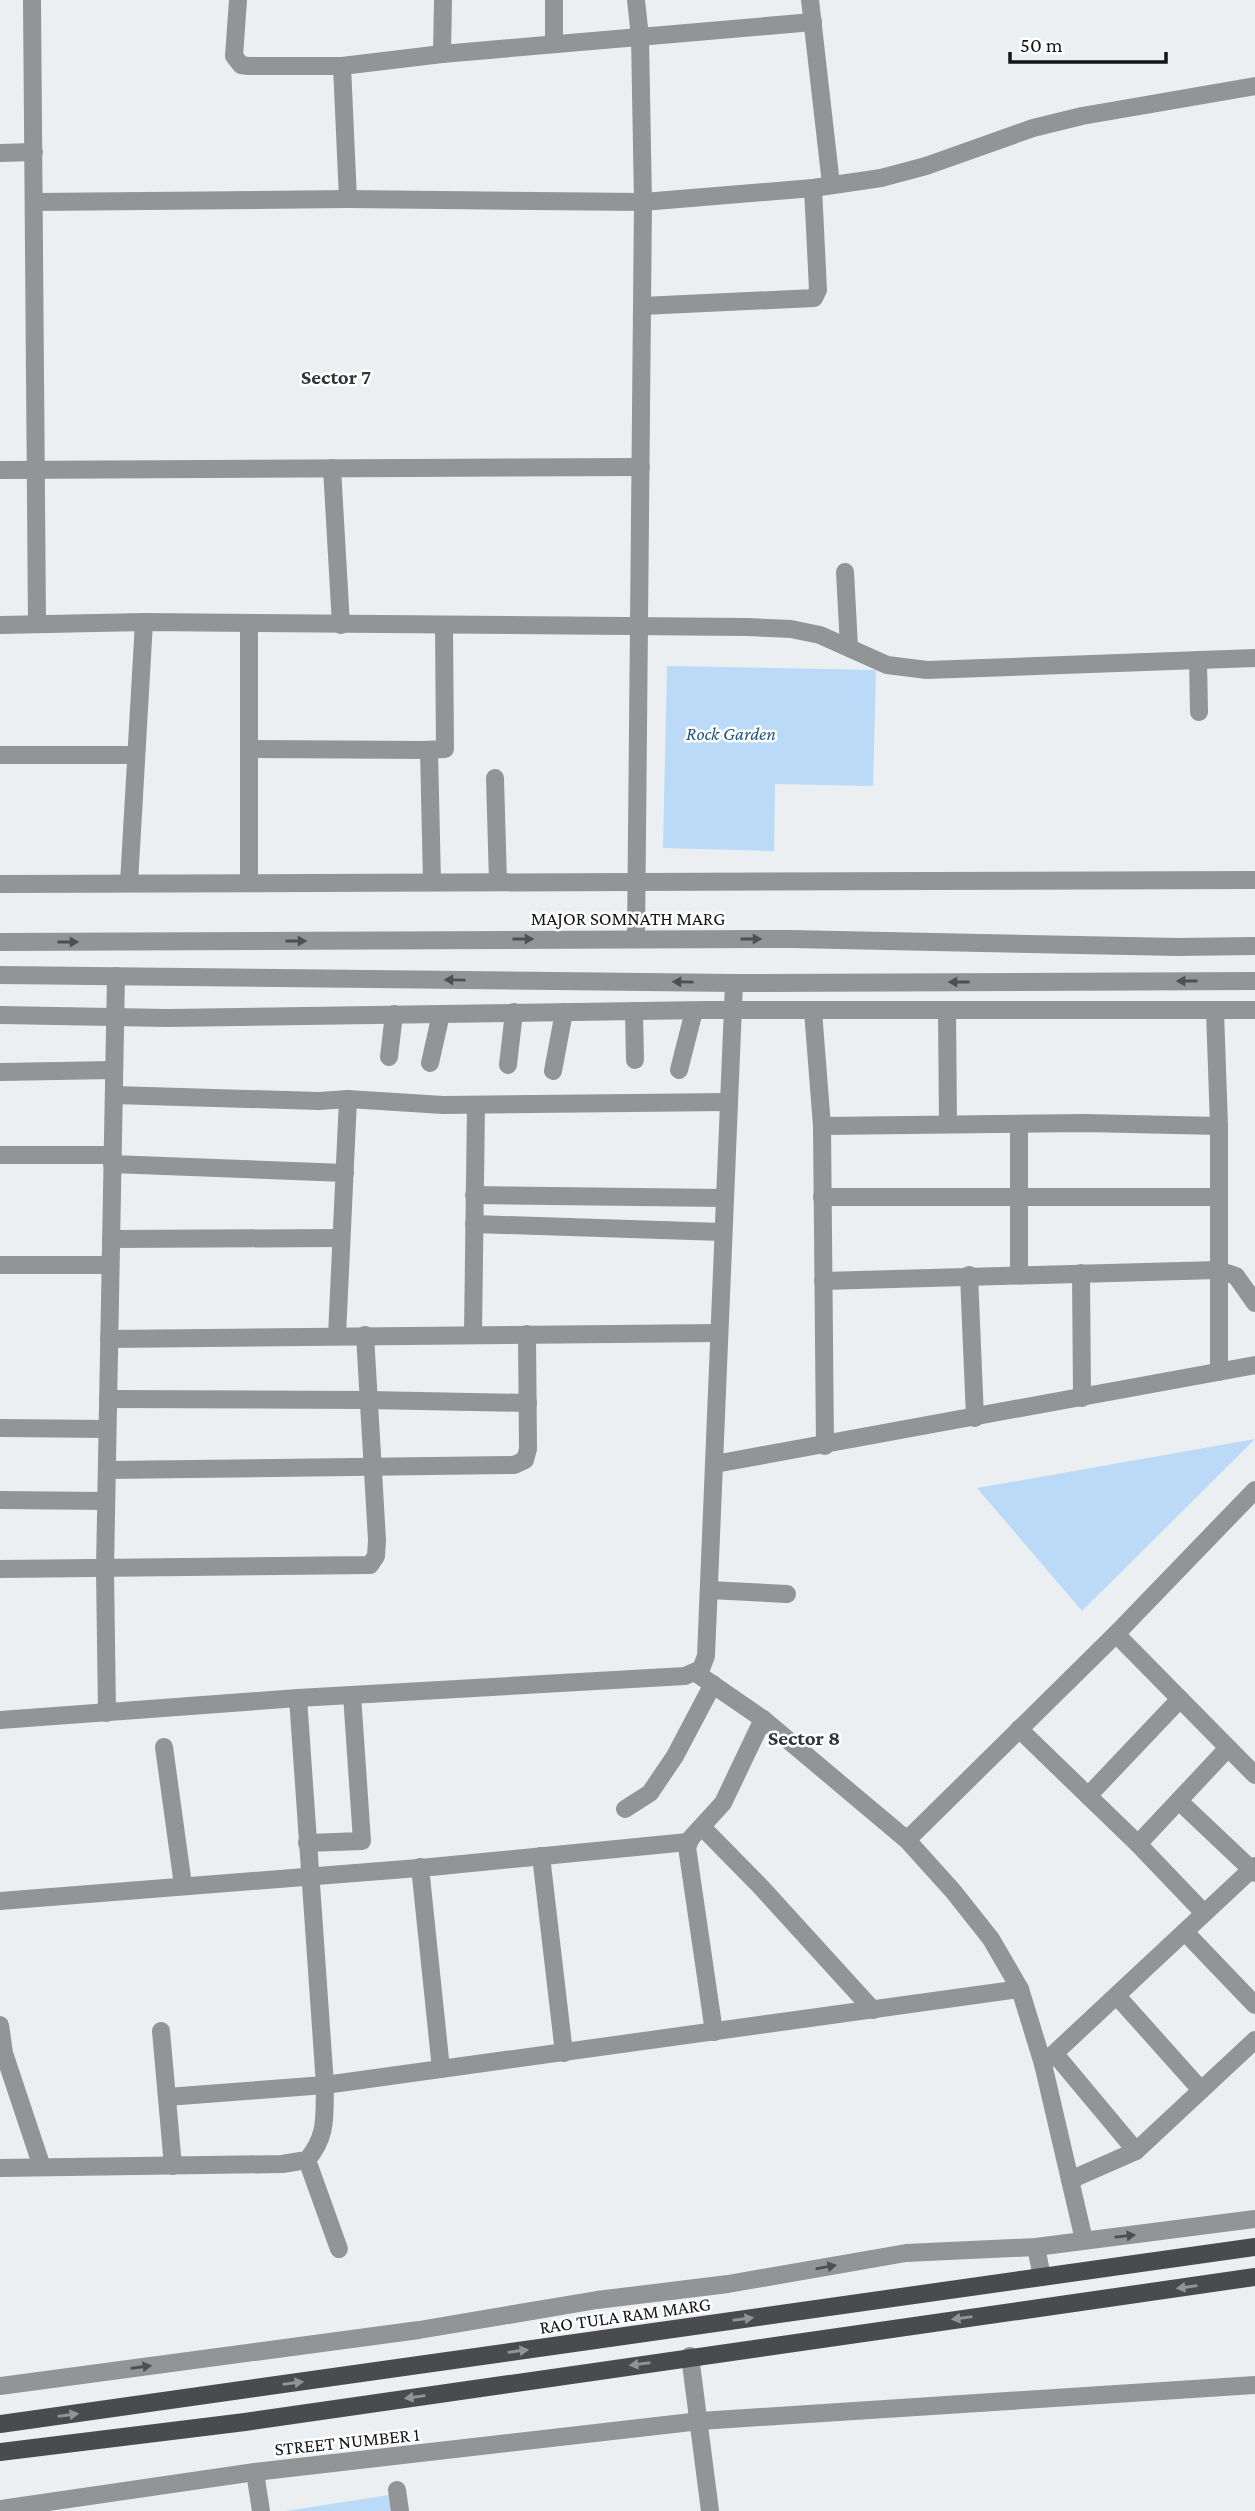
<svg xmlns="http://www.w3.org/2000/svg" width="1255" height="2511" font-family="'Crimson Pro',serif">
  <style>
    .green { fill: #bbdaf8 }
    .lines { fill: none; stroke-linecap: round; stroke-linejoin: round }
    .minor { stroke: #939495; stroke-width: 18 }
    .major { stroke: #494b4e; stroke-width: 18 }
    .oneway { fill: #4e4f50 }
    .oneway2 { fill: #929395 }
    .labels { text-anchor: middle; stroke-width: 5; stroke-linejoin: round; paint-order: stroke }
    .park-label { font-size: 19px; font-style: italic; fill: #245681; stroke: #fff }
    .street-label { font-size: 19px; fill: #151618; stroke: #fff }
    .neighbourhood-label { font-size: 21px; font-weight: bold; fill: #323537; stroke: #fff }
  </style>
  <rect width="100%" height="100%" fill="#eceff2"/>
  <g class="green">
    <path d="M667,666L876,670L873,786L775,784L774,851L663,848Z"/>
    <path d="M1255,1439L1082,1611L977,1488Z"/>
    <path d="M395,2494L397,2511H286Z"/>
  </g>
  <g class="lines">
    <g class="minor">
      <path d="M32,0L37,624"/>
      <path d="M238,0L234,56L241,65L248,66H342L442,54L813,22"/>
      <path d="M554,0V44"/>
      <path d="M810,0L831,184"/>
      <path d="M442,54L443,0"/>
      <path d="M342,66L348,199"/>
      <path d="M0,153L34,152"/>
      <path d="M34,202L348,199L643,202L813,188L881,178L926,166L1033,128L1082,116L1255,86"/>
      <path d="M642,306L814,298L818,290L813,188"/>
      <path d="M332,468L341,625"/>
      <path d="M0,470L641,467"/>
      <path d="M845,572L849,647"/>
      <path d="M249,624V883"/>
      <path d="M0,625L144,622L747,627L791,629L820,635L887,665L927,670L1255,658"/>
      <path d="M1198,660L1199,712"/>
      <path d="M250,749L429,750L432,882"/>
      <path d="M423,750L445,749L444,626"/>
      <path d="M0,755H136"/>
      <path d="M495,778L498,882"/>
      <path d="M129,883L144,622"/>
      <path d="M0,884L1255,880"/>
      <path d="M636,939L643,202L640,37L636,0"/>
      <path d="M0,942L791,939L1178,947L1255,946"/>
      <path d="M0,975L734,983L1255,981"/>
      <path d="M634,1011L635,1060"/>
      <path d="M813,1011L822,1126L825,1446"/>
      <path d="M947,1011L948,1124"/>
      <path d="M1215,1011L1219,1126V1372"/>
      <path d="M0,1015L168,1018L705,1010H1255"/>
      <path d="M389,1057L394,1014"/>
      <path d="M430,1063L441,1014"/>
      <path d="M508,1065L514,1012"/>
      <path d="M679,1070L694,1011"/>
      <path d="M553,1071L564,1012"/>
      <path d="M0,1072L114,1070"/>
      <path d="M114,1095L319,1101L348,1099L443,1105L728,1102"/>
      <path d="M1019,1124V1274"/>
      <path d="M822,1126L1085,1123L1219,1126"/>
      <path d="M0,1155H112"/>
      <path d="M112,1164L345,1173"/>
      <path d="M474,1195L724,1198"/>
      <path d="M822,1197H1219"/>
      <path d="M474,1224L722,1232"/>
      <path d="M111,1239L341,1238"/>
      <path d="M0,1265H110"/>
      <path d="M1081,1273L1082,1398"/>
      <path d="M969,1275L975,1418"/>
      <path d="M823,1281L1218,1270L1236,1276L1255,1303"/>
      <path d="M473,1334L476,1105"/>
      <path d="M337,1336L348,1099"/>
      <path d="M109,1339L718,1333"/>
      <path d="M108,1399L369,1400L528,1403"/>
      <path d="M0,1428L107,1429"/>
      <path d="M715,1464L1255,1365"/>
      <path d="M107,1470L514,1465L525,1460L528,1449L527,1334"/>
      <path d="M0,1500L106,1501"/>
      <path d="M0,1569L370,1565L376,1556L377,1540L365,1335"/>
      <path d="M709,1590L787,1594"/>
      <path d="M1116,1634L1255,1775"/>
      <path d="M696,1673L763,1719L907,1840L953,1891L991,1939L1020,1989L1043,2064L1084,2240"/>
      <path d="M107,1713L105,1569L116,976"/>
      <path d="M0,1720L298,1698L685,1676L701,1669L706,1656L734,983"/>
      <path d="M1019,1729L1138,1844L1204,1913"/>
      <path d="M164,1747L183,1885"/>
      <path d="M1088,1796L1180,1699"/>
      <path d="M1179,1801L1255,1873"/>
      <path d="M625,1809L650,1793L675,1756L713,1684"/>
      <path d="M702,1827L761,1887L873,2010"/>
      <path d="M907,1840L1116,1634L1255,1490"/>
      <path d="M307,1843L362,1841L352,1695"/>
      <path d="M1138,1844L1228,1748"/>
      <path d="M541,1856L564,2053"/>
      <path d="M420,1867L441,2069"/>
      <path d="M0,1901L431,1867L688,1842"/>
      <path d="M1185,1932L1255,2005"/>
      <path d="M1117,1996L1201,2090"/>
      <path d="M0,2025L4,2053L42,2167"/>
      <path d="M161,2031L173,2166"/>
      <path d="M714,2032L687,1847L691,1838L723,1803L763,1719"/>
      <path d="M1055,2054L1136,2151L1255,2040"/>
      <path d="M1043,2064L1255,1866"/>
      <path d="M167,2097L325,2085L1020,1989"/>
      <path d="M307,2160L339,2249"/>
      <path d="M0,2168L282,2164L307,2160C328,2135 324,2116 325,2085L298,1698"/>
      <path d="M1070,2180L1136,2151"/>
      <path d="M1036,2247L1042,2277"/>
      <path d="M690,2356L710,2511"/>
      <path d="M0,2386L419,2330L597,2300L728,2284L906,2253L1036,2247L1255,2219"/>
      <path d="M255,2472L261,2511"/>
      <path d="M397,2490L400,2511"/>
      <path d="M0,2509L255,2472L700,2421L1255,2385"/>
    </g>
    <g class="major">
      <path d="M0,2424L1255,2247"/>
      <path d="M0,2452L245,2422L1255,2277"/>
    </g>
  </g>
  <defs><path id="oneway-solid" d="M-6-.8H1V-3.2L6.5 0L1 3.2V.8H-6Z" transform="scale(1.75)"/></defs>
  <g class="oneway">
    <use href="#oneway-solid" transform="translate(523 939)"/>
    <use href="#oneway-solid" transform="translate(751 939)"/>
    <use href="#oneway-solid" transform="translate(296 941)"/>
    <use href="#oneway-solid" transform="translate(68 942)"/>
    <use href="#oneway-solid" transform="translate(455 980) rotate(-179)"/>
    <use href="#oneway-solid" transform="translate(1187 981) rotate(180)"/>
    <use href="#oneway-solid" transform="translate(683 982) rotate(-179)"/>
    <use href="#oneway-solid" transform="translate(959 982) rotate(180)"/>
    <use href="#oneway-solid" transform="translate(1125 2236) rotate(-6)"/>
    <use href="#oneway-solid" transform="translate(826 2267) rotate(-10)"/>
    <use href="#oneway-solid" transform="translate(141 2367) rotate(-8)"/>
  </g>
  <g class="oneway2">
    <use href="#oneway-solid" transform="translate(1187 2287) rotate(172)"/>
    <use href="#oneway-solid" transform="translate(962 2318) rotate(172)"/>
    <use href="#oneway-solid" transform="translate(743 2319) rotate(-8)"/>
    <use href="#oneway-solid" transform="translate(518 2351) rotate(-8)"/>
    <use href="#oneway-solid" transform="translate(640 2364) rotate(172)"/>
    <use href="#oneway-solid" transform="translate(293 2383) rotate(-8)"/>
    <use href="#oneway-solid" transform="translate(415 2397) rotate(172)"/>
    <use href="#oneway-solid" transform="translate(68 2415) rotate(-8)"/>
  </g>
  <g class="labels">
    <g class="park-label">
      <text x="731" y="740">Rock Garden</text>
    </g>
    <g class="street-label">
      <text x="628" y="925">MAJOR SOMNATH MARG</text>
      <text transform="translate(625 2315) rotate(-8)" y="7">RAO TULA RAM MARG</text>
      <text transform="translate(347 2441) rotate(-6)" y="7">STREET NUMBER 1</text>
    </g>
    <g class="neighbourhood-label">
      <text x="336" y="384">Sector 7</text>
      <text x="804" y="1745">Sector 8</text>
    </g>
  </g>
  <path d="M1010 52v10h156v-10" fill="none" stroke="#151618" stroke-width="3.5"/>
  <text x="1020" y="52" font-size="21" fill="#151618" stroke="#ffffff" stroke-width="5" paint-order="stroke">50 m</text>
</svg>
